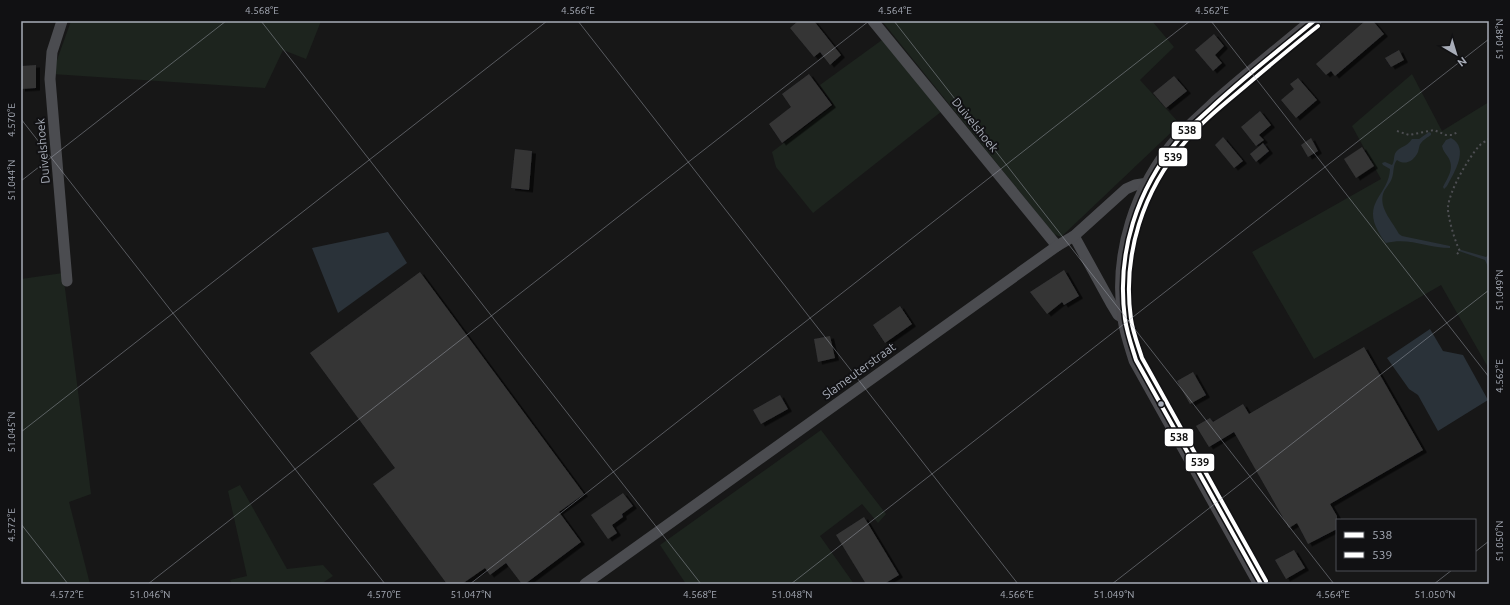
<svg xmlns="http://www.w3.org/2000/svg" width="1510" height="605" font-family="Ubuntu,sans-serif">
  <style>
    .green { fill: #1d241e }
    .water { fill: #2a3239 }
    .building { fill: #353536; filter: url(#shadow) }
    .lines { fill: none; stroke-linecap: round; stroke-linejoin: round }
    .path { stroke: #4d4e52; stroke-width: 2; stroke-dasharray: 2 3; stroke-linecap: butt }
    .street { stroke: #4b4c50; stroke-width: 11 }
    .secondary { stroke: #4a4a4e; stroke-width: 15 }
    .bus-1-casing { stroke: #111113; stroke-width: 7 }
    .bus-2-casing { stroke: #111113; stroke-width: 7 }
    .bus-1 { stroke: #fff; stroke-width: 4 }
    .bus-2 { stroke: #fff; stroke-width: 4 }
    .ticks { fill: none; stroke: #a8adb8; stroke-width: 1; stroke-opacity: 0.45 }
    .bus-dot { fill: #a8adb8; stroke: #111113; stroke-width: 1.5 }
    .labels { text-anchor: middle; stroke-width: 4; stroke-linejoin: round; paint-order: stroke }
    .street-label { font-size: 12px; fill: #a8adb8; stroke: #111113 }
    .line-badge { stroke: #111113; stroke-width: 1.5 }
    .pale-badge-label { font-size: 11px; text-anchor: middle; font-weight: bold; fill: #111 }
    .neatline { fill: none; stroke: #a8adb8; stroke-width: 1.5 }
    .ticks-label { font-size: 10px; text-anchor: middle; fill: #a8adb8 }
  </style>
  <defs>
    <filter id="shadow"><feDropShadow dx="4" dy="2.5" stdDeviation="0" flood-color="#0009"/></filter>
  </defs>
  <rect width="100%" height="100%" fill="#171717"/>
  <g class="green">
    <path d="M71,21H321L306,59L283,50L265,88L52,74Z"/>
    <path d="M882,21H1152L1174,47L1140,80L1180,124L1061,237L1054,234Z"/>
    <path d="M882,40L942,111L813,213L776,167L772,152L834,105L820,85Z"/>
    <path d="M1412,74L1442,131L1489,102V369L1441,285L1314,359L1252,252L1381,179L1352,126Z"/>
    <path d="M63,273L91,494L69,502L90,584H21V279Z"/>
    <path d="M821,430L886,514L878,523L862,504L820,536L854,584H686L660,545Z"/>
    <path d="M240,485L287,569L323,565L333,576L321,584H232L230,580L247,576L228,491Z"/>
  </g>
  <g class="water">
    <path d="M1429,132L1431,133V135C1428,137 1423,140 1421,143C1419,145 1419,149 1418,152C1414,161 1405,166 1397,160C1393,164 1394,172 1392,178C1390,184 1385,188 1383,194C1379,209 1393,222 1399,234L1402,236L1450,246V248C1428,248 1409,237 1386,243C1382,239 1379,233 1376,227C1365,200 1389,194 1390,169L1383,165L1382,163L1385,162L1392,165C1395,161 1393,156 1396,152C1401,146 1407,147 1412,139H1419Z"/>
    <path d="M1451,138C1470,148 1454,173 1447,186L1444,189L1443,187C1448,177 1455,168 1448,157C1446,154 1443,151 1442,146L1446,140Z"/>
    <path d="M388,232L407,263L338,313L312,248Z"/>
    <path d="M1458,249L1486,257L1489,254V269L1485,260L1459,251Z"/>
    <path d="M1430,329L1443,351L1463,355L1488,400L1438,431L1418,395L1409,389L1387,358Z"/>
  </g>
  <g class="building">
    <path d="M798,21H814L841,55L830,65L820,52L814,57L790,28Z"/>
    <path d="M1365,21H1373L1384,34L1335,76L1331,71L1326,75L1316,64Z"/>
    <path d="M1214,34L1224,46L1215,55L1222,63L1213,71L1195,50Z"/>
    <path d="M1399,50L1404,60L1391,67L1385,58Z"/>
    <path d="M36,65V88L21,89V66Z"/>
    <path d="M809,74L832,105L782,143L769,124L791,107L782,94Z"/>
    <path d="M1174,76L1187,91L1166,108L1153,93Z"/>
    <path d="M1298,78L1317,100L1296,118L1281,100L1294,89L1290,84Z"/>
    <path d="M1260,111L1271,125L1259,135L1264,140L1256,146L1241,127Z"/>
    <path d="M1223,137L1243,161L1234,168L1215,145Z"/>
    <path d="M1311,138L1318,151L1308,157L1301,145Z"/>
    <path d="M1263,143L1269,151L1256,162L1250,154Z"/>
    <path d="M1362,147L1374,166L1356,178L1344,159Z"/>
    <path d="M515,149L532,151L529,190L511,188Z"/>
    <path d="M1064,270L1079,296L1064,305L1062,302L1047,314L1030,292Z"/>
    <path d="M420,272L584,494L559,512L581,542L525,584H522L506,563L490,575L485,568L462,584H447L373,484L395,468L310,353Z"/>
    <path d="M900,306L912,324L885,343L873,325Z"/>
    <path d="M830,336L835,358L818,362L814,339Z"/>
    <path d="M1364,347L1423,450L1330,504L1337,516V529L1308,544L1297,523L1289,528L1234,432L1209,447L1196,426L1210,418L1213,422L1243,404L1249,414Z"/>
    <path d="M1193,372L1206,395L1190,404L1177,381Z"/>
    <path d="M780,395L788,409L761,424L753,410Z"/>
    <path d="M623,493L633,506L622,514L623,517L612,525L617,533L608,539L591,515Z"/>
    <path d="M864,517L899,575L884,584H866L836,535Z"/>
    <path d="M1294,550L1305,568L1286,579L1275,560Z"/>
  </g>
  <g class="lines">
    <g class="path">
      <path d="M1397,131L1409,135L1434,130L1446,135H1452L1458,132"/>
      <path d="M1457,254L1460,251C1456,245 1447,215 1448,207C1450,189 1468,159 1479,146C1482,143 1486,141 1489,139"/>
    </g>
    <g class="street">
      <path d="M62,21L52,52L50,79L67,281"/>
      <path d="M873,21L1057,246"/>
      <path d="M1074,236L1112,305L1118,315L1125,319"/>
      <path d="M585,584L1057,246L1074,236L1126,189L1135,185L1148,183"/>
    </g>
    <path class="secondary" d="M1261,584L1136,360C1132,347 1127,333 1125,319C1115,254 1137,188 1179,139C1190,126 1204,115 1216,103C1248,75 1281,48 1314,21"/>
    <g class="bus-1-casing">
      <path id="bus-1" d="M1261,584L1136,360C1132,347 1127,333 1125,319C1116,253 1137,189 1179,139C1188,128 1199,119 1210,109C1243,78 1279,50 1314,21"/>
    </g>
    <g class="bus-2-casing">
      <path id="bus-2" d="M1266,581L1142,358C1138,345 1133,333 1131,319C1122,255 1143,190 1185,142C1200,124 1218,109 1236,94C1263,71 1290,48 1318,26"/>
    </g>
    <use href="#bus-1" class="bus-1"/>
    <use href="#bus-2" class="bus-2"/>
  </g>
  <path class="ticks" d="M261,21L701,584M578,21L1018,584M894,21L1334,584M1211,21L1489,377M21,119L385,584M21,181L226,21M21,432L547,21M21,524L68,584M1475,552L1489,541M148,584L869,21M470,584L1190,21M791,584L1489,39M1112,584L1489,290M1434,584L1452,570"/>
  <circle class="bus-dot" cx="1161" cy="404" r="3.5"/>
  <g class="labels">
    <g class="street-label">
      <text transform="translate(975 125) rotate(51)" y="4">Duivelshoek</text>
      <text transform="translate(43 151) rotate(-95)" y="4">Duivelshoek</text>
      <text transform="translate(859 371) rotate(-36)" y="4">Slameuterstraat</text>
    </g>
  </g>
  <g class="line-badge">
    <rect x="1171" y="121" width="31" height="19" rx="4" fill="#fff"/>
    <rect x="1158" y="147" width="30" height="20" rx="4" fill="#fff"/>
    <rect x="1164" y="428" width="30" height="19" rx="4" fill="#fff"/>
    <rect x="1185" y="453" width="30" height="19" rx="4" fill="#fff"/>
  </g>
  <g class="pale-badge-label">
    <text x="1187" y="134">538</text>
    <text x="1173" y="161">539</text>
    <text x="1179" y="441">538</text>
    <text x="1200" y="466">539</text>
  </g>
  <rect width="1510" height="605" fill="none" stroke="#111113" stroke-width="44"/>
  <rect x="1336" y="519" width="140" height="52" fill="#111113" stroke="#4d4f55"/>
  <rect x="1344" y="532" width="20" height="6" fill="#ffffff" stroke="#4d4f55"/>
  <text x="1372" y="539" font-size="12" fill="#a8adb8">538</text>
  <rect x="1344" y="552" width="20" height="6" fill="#ffffff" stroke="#4d4f55"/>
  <text x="1372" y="559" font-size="12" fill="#a8adb8">539</text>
  <g transform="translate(1456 54) rotate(142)" stroke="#111113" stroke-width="3" paint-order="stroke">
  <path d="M0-3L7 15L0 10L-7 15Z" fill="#a8adb8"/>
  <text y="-6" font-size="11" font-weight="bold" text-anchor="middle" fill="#a8adb8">N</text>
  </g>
  <rect x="22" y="22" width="1466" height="561" class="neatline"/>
  <g class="ticks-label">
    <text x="262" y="14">4.568°E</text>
    <text x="578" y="14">4.566°E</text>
    <text x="895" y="14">4.564°E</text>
    <text x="1212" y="14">4.562°E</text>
    <text transform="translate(1499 39) rotate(-90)" y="4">51.048°N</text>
    <text transform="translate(11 120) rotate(-90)" y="4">4.570°E</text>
    <text transform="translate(11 180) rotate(-90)" y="4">51.044°N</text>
    <text transform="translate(1499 290) rotate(-90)" y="4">51.049°N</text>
    <text transform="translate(1499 376) rotate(-90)" y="4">4.562°E</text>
    <text transform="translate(11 432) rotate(-90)" y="4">51.045°N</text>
    <text transform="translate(11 525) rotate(-90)" y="4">4.572°E</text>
    <text transform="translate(1499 541) rotate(-90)" y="4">51.050°N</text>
    <text x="67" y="598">4.572°E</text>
    <text x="150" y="598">51.046°N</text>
    <text x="384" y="598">4.570°E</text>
    <text x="471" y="598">51.047°N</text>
    <text x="700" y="598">4.568°E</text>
    <text x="792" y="598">51.048°N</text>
    <text x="1017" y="598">4.566°E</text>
    <text x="1114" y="598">51.049°N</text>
    <text x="1333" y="598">4.564°E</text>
    <text x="1435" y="598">51.050°N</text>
  </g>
</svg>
